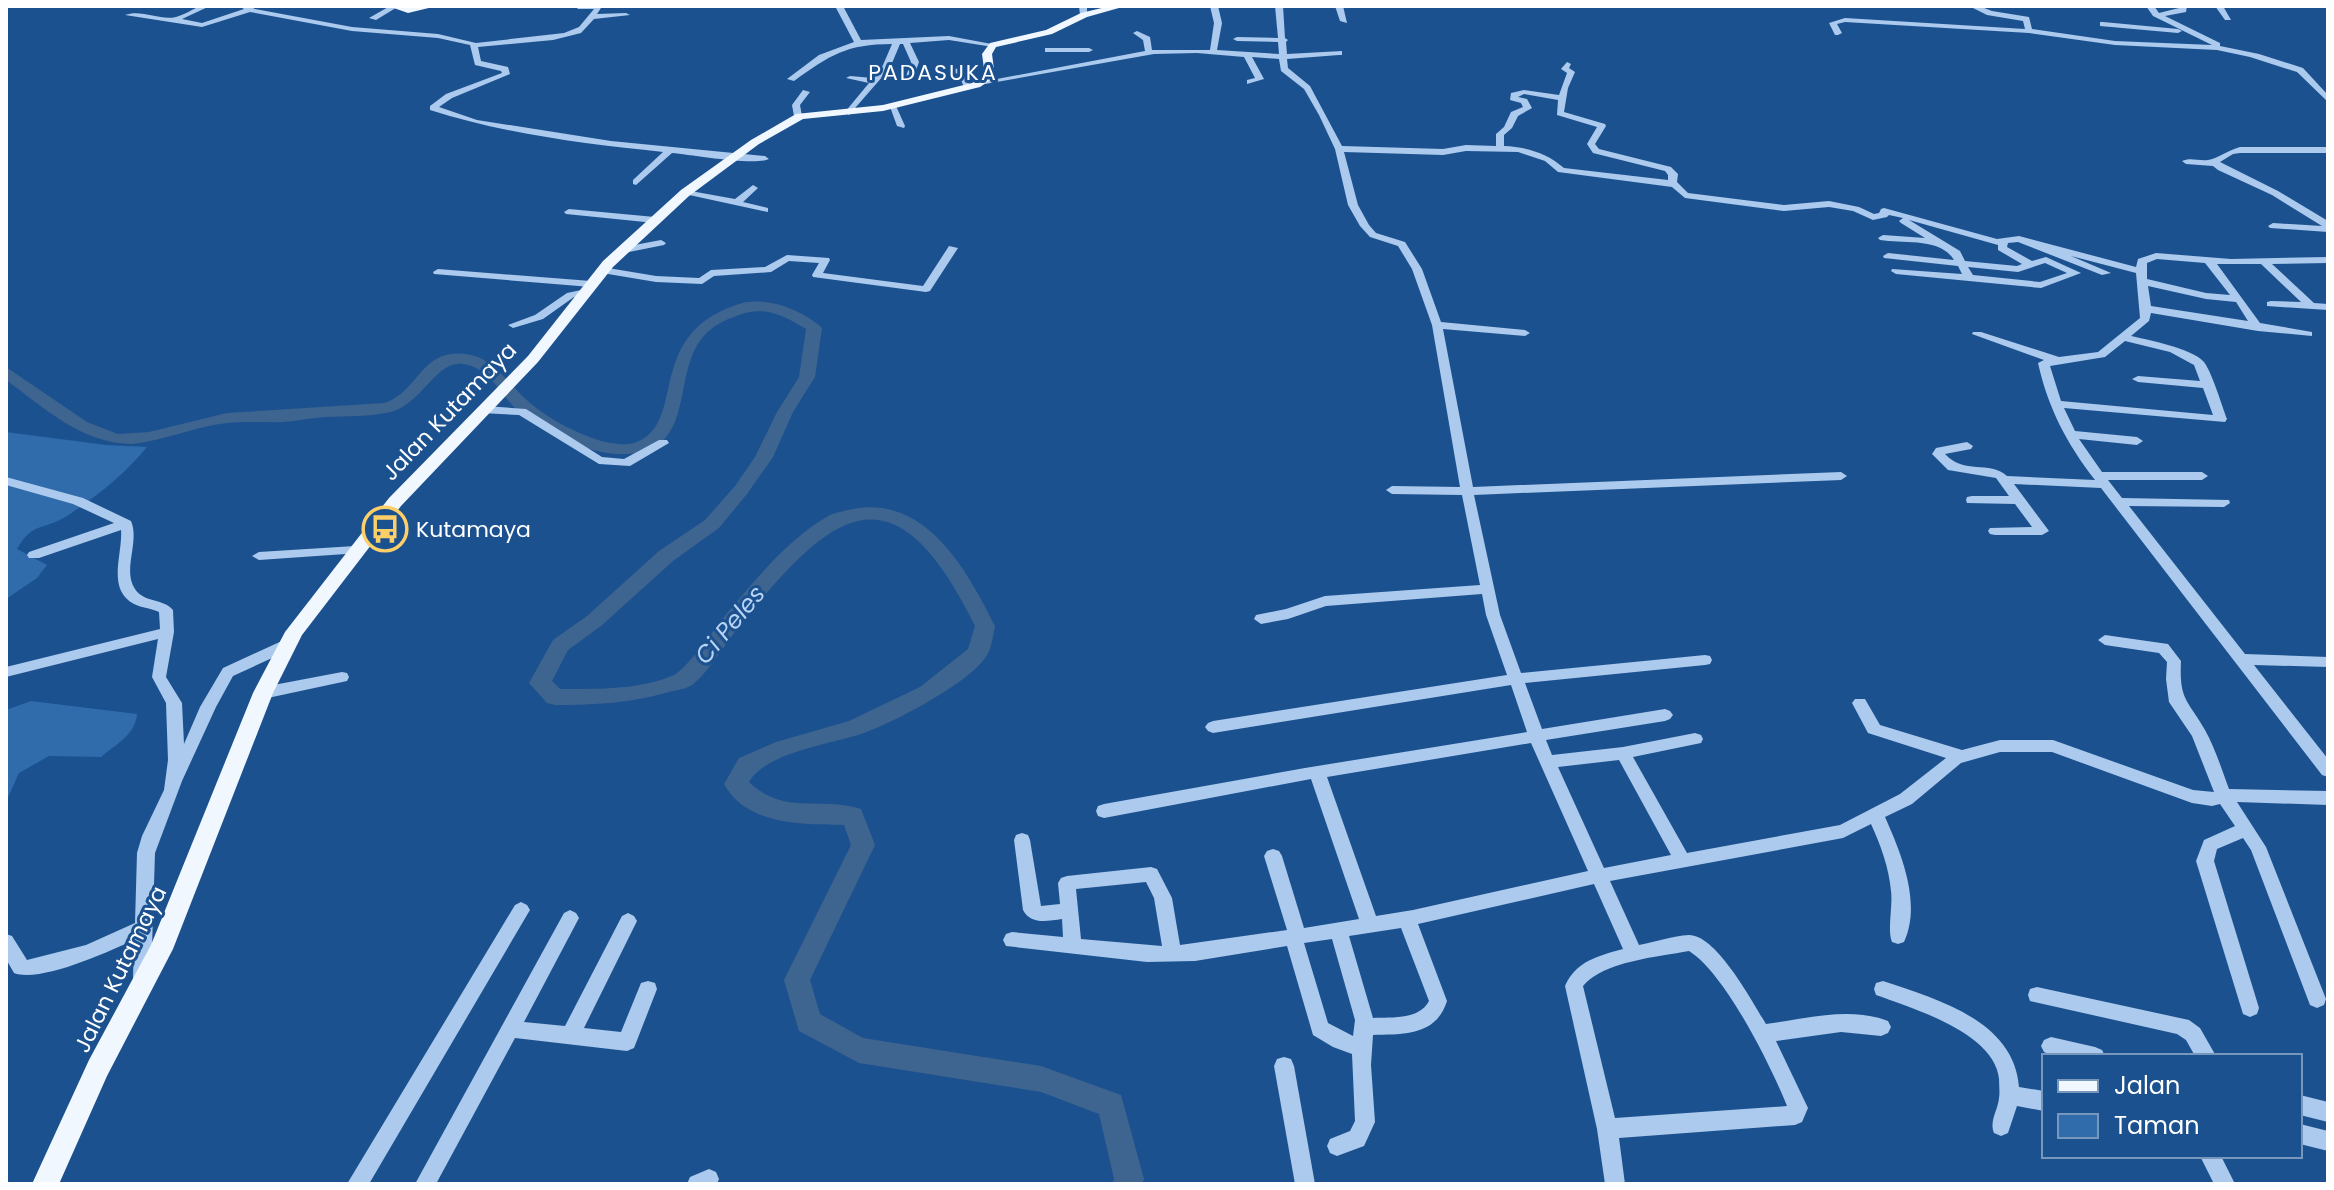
<svg xmlns="http://www.w3.org/2000/svg" width="2334" height="1190" font-family="Poppins,sans-serif">
  <style>
    .green { fill: #306bac }
    .lines { fill: none; stroke-linecap: round; stroke-linejoin: round }
    .river { fill: #3e6490; fill-rule: evenodd }
    .minor { fill: #abcaed; fill-rule: evenodd }
    .major { fill: #f1f7ff; fill-rule: evenodd }
    .labels { text-anchor: middle; stroke-width: 6; stroke-linejoin: round; paint-order: stroke }
    .far-quarter-label { font-size: 22px; letter-spacing: 2px; fill: #fff; stroke: #1c518f }
    .street-label { font-size: 22px; fill: #fff; stroke: #1c518f }
    .poi-label { font-size: 22px; fill: #fff; stroke: #1c518f; text-anchor: start }
    .water-label { font-size: 24px; font-style: italic; fill: #b7d4f4; stroke: #1c518f }
  </style>
  <rect width="100%" height="100%" fill="#1c518f"/>
  <g class="green">
    <path d="M6,432L106,445L147,447C125,474 96,497 67,516C43,531 33,521 17,549L47,565L37,578L6,599Z"/>
    <path d="M31,701L137,714C136,734 115,745 101,757L49,756L19,773L6,802V710Z"/>
  </g>
  <g class="lines">
    <path class="river" d="M746,302C773,299 798,309 819,325L822,328L815,377L793,412L773,457L747,494L719,528L673,561L601,626L568,650L552,681L560,689C597,689 640,690 674,675C686,670 718,624 729,611C757,578 791,536 830,515C837,512 845,511 853,509C926,495 967,570 995,626C993,635 992,647 987,655C972,682 888,726 858,735C828,744 764,754 749,782C784,816 821,796 861,809L875,845L810,980L820,1014L863,1038L1041,1066L1121,1095L1144,1179L1142,1184H1112L1114,1179L1099,1114L1041,1092L859,1063L799,1031L784,980L851,845L844,825C803,824 747,826 724,784L739,758L776,742L849,721L920,687L968,649L975,626C893,460 832,510 738,628C725,644 708,673 692,685C687,689 676,690 669,692C631,703 595,705 555,705L547,703L529,683L553,640L587,616L659,551L705,520L735,486L755,457L777,412L799,377L806,329L801,326C781,314 762,306 739,315C725,320 713,325 703,337C671,374 697,450 628,454C590,456 545,434 517,410C500,394 489,367 463,364C436,360 423,403 391,412C369,417 347,416 325,417C311,418 297,421 283,422C265,423 246,421 228,423C196,426 166,440 133,444C82,444 46,409 6,380V367L87,422L118,434L149,432L227,413L384,403C413,395 421,357 451,354C491,349 505,382 530,403C549,419 572,431 595,439C607,443 625,447 637,442C689,421 641,330 746,302Z"/>
    <g class="minor">
      <path d="M200,6H210L182,19L202,23L244,9L239,6H249L255,9L352,27L438,34L476,43L564,33L579,27L594,9H578L575,6H607L601,8L597,14L626,13L630,15L594,19L581,33L553,40L478,47L481,61L508,67L510,74L452,98L439,107L477,120L611,141L765,156L769,159C755,166 693,155 672,153L636,185L633,184V180L663,152C585,144 505,134 430,110V106L446,94L502,73L501,71L475,65L470,45L438,38L352,31L250,12L202,27L125,15C142,9 160,21 176,17C184,15 193,9 200,6Z"/>
      <path d="M390,6H399L376,20L369,18Z"/>
      <path d="M835,6H843L861,40L949,36L997,45L993,47L949,40L910,43L919,62L913,79L909,81L905,79L911,62L903,44H900L890,68L849,115L845,112L869,83L846,78L850,76L873,78L883,65L892,44C847,44 830,55 794,81L787,79L819,55L854,42Z"/>
      <path d="M1079,6H1087V17L1080,15Z"/>
      <path d="M1210,6H1218L1222,23L1217,50L1279,54L1278,42L1237,41L1233,39L1237,37L1278,38L1275,6H1283L1285,38L1288,40L1286,42L1287,54L1342,51V55H1339L1287,59L1288,68L1310,86L1342,146L1443,149L1466,145L1496,146V134L1504,127L1511,112L1523,107L1521,103L1510,100L1511,93L1524,90L1559,95L1567,73L1561,69L1567,62L1571,64L1569,68L1575,72L1568,88L1564,112L1605,124L1606,126L1595,144L1599,149L1671,167L1678,174L1677,182L1688,193L1784,205L1829,201L1859,207L1874,214L1879,213L1881,209L1884,208L1997,239L2019,236L2136,267L2138,259L2156,253L2231,259L2328,257V263L2272,264L2314,303L2328,304V310L2267,306V302L2271,301L2301,302L2261,264H2217L2260,323L2312,332V336L2258,331L2151,313L2149,321L2131,336C2149,340 2190,348 2203,361C2211,369 2222,406 2227,419L2225,422L2064,408L2075,431L2137,437L2143,441L2137,445L2079,439L2102,472H2202L2208,476L2202,480H2108L2122,498L2229,500L2230,503L2224,507L2129,506L2245,654L2328,657V667L2254,665L2328,759V777L2322,775L2101,488L2014,484L2049,531L2042,535H1995L1990,534L1988,531L1990,528L2032,527L2015,504L1967,503L1966,500L1967,497L1972,496H2009L1996,478L1948,470L1932,454L1936,448L1967,442L1973,446L1971,449L1945,454C1964,475 1989,460 2007,476L2095,480C2067,444 2048,408 2038,363L2044,360L1972,334L1973,332H1981L2059,357L2098,352L2140,318L2136,273L2071,256L2111,273L2102,275L2018,242L2008,243L2007,247L2032,261L2046,257L2081,273L2041,288L1896,274L1891,271L1892,269L1962,274L1958,266L1884,258L1883,256L1888,253L1954,260C1940,237 1903,244 1880,240L1878,238L1883,235L1925,238L1901,223L1899,221L1903,218L1889,215L1887,217L1873,220L1853,211L1829,207L1784,211L1685,198L1672,187L1558,172L1545,161L1518,152L1466,151L1443,155L1344,152L1358,205L1369,225L1376,233L1405,242L1422,269L1441,322L1525,330L1530,333L1525,336L1443,329L1473,487L1841,472L1847,476L1841,480L1474,495L1500,615L1521,673L1705,655L1710,656L1712,660L1710,664L1705,665L1525,683L1542,729L1665,709L1670,711L1673,715L1670,719L1665,721L1546,740L1552,755L1623,747L1695,733L1701,735L1703,739L1701,743L1633,757L1687,853L1840,825L1900,794L1946,758L1868,733L1852,703L1855,699H1865L1880,725L1962,750L2000,740H2053L2193,790L2214,792L2192,736L2169,702L2166,679L2167,662L2159,653L2105,645L2098,640L2105,635L2168,644L2181,661C2179,700 2187,699 2205,730C2215,748 2222,770 2229,789L2328,791V805L2237,802L2266,847L2326,999L2324,1005L2317,1008L2310,1005L2251,850L2243,838L2217,849L2214,861L2259,1008L2257,1014L2250,1017L2243,1014L2196,861L2204,840L2235,826L2220,804L2212,806L2192,803L2052,752H2000L1961,763L1912,804L1885,817C1901,853 1922,903 1904,942L1898,944L1892,942C1887,930 1893,906 1891,891C1889,868 1881,846 1871,824L1843,838L1610,881L1639,945C1655,942 1673,936 1689,935C1717,935 1753,1003 1766,1024C1804,1019 1850,1006 1888,1021L1891,1027L1888,1033L1881,1036L1841,1032L1776,1041L1808,1108L1802,1122L1795,1125L1619,1138L1625,1184H1605L1597,1129L1565,986C1576,961 1598,956 1623,949L1594,884L1418,924L1447,1001C1436,1036 1404,1034 1373,1035L1371,1065L1375,1122L1364,1146L1337,1156L1330,1153L1327,1146L1330,1139L1350,1131L1355,1121L1352,1054L1333,1047L1313,1035L1287,946L1195,961L1147,962L1006,946L1003,940L1006,934L1012,932L1063,937L1062,919C1047,921 1031,925 1023,910L1014,840L1016,835L1022,833L1028,835L1030,840L1041,906L1060,904L1058,883L1061,878L1067,876L1151,867L1157,869L1172,898L1180,945L1287,930L1264,856L1267,851L1273,849L1279,851L1282,856L1304,928L1359,919L1311,779L1104,818L1098,816L1096,811L1098,806L1104,804L1305,768L1527,732L1511,685L1213,733L1208,731L1205,727L1208,723L1213,721L1507,675L1486,615L1482,594L1326,606L1288,619L1261,624L1254,619L1256,615L1286,609L1325,596L1480,585L1462,495L1392,494L1386,490L1392,486L1460,487L1432,325L1412,269L1398,246L1370,237L1360,226L1348,205L1335,149L1319,115L1304,89L1281,71L1279,59L1252,57L1264,79L1247,84V80L1255,78L1244,57L1197,53L1154,54L985,84L981,82L1145,51L1143,40L1133,33L1137,31L1150,37L1152,50H1210L1214,23ZM1524,94L1558,100L1557,115L1597,127L1587,144L1593,153L1665,171L1668,175V180L1564,168C1547,153 1527,147 1504,146V135L1512,128L1518,116L1532,108L1527,99L1518,97ZM1909,220L1998,245V250L2022,264L2017,266L1965,261L1960,251ZM2157,259L2205,263L2230,295L2206,293L2147,279V263ZM2045,263L2067,273L2040,282L1973,275L1968,267L2018,272ZM2148,286L2206,299L2236,302L2248,321L2151,306ZM2125,341L2170,352L2194,365L2200,381L2138,376L2132,379L2138,382L2203,388L2213,415L2061,401L2050,366L2105,357ZM1531,743L1588,871L1413,910L1376,916L1327,777ZM1619,760L1671,855L1604,868L1558,767ZM1146,882L1154,898L1162,946L1081,939L1076,889ZM1401,928L1429,1001C1419,1020 1392,1017 1373,1018L1349,936ZM1332,939L1355,1020L1353,1036L1328,1023L1304,943ZM1689,951C1725,973 1771,1066 1787,1106L1615,1118L1583,986C1604,961 1658,957 1689,951Z"/>
      <path d="M1335,6H1343L1347,23L1340,21Z"/>
      <path d="M1969,6H1979L1992,11L2029,17L2032,29L2115,41L2212,45L2153,16L2146,6H2154L2159,13L2187,6L2186,12L2165,16L2220,43V46L2259,54L2303,68L2328,95V102L2297,72L2250,57L2217,50L2115,45L2029,33L1845,22L1837,24L1842,33L1838,35H1835L1829,23L1845,18L2025,29L2023,21L1987,15Z"/>
      <path d="M2215,6H2223L2231,20H2225Z"/>
      <path d="M2103,22L2178,29L2182,31L2178,33L2100,26V22Z"/>
      <path d="M1048,48H1089L1093,50L1089,52H1045V48Z"/>
      <path d="M944,65L964,71L971,89H965L958,74L944,69Z"/>
      <path d="M803,90L810,92L800,105L802,116L798,119L794,116L792,105Z"/>
      <path d="M889,104L896,106L905,126L904,128L897,126Z"/>
      <path d="M2240,147H2328V153H2240L2233,154L2220,162L2278,191L2328,221V232L2270,228L2268,226L2273,223L2322,226L2272,195L2218,170L2213,166L2186,164L2182,161C2190,157 2198,161 2208,160C2217,159 2228,150 2240,147Z"/>
      <path d="M753,185L758,188L743,202L768,208V212L680,193L685,190L735,199Z"/>
      <path d="M569,209L655,217L660,220L655,223L566,214L564,212Z"/>
      <path d="M661,240L666,243L664,245L624,253L619,250L624,247Z"/>
      <path d="M949,246L958,248L930,291L926,292L813,277L812,275L819,263L789,261L771,272L714,276L702,284L656,282L602,273L597,270L602,267L656,276L699,278L711,270L765,267L787,255L829,258L830,260L823,273L923,286Z"/>
      <path d="M438,269L591,281L596,284L591,287L434,274L433,272Z"/>
      <path d="M586,289L591,292L590,294L574,297L543,319L513,328L508,325L535,315L567,293Z"/>
      <path d="M485,406L526,409L602,457L624,459L659,440H667L669,443L630,466L599,464L519,415L481,413V407Z"/>
      <path d="M6,477L83,498L131,521C140,542 122,570 135,589C144,603 163,598 173,610L174,632L166,677L182,703L184,744L200,707L223,668L284,640L289,639L296,644L294,648L233,676L216,707L182,781L155,853L151,978L149,984L142,986L135,984L133,978L134,940C108,952 40,983 14,973L6,959V934L12,936L27,960L86,945L135,923L137,853L142,836L164,790L168,760L166,703L152,677L158,639L6,677V667L160,629L159,612C151,608 142,608 134,604C106,589 123,554 121,530L39,558H29L27,555L29,552L114,523L73,504L6,485Z"/>
      <path d="M355,546L360,547L362,550L360,553L259,560L252,556L259,552Z"/>
      <path d="M342,672L347,673L349,677L347,681L263,699L258,697L255,693L258,689L263,687Z"/>
      <path d="M521,902L527,905L530,910L527,915L369,1184H347L515,905Z"/>
      <path d="M570,910L576,913L579,918L524,1022L565,1026L622,916L628,913L634,916L637,921L584,1028L621,1032L641,983L648,981L655,983L657,989L634,1048L627,1051L515,1038L436,1184H415L564,913Z"/>
      <path d="M1883,981C1936,999 2014,1020 2019,1087L2044,1091V1111L2017,1106L2008,1133L2001,1136L1994,1133C1989,1121 1998,1110 1999,1098C2000,1092 1999,1085 1999,1079C1995,1033 1912,1008 1876,995L1874,989L1876,983Z"/>
      <path d="M2037,987L2189,1020L2200,1028L2216,1056H2195L2186,1040L2177,1034L2030,1001L2028,995L2030,989Z"/>
      <path d="M2051,1037L2095,1047L2102,1050L2105,1056L2051,1055L2044,1052L2041,1046L2044,1040Z"/>
      <path d="M1284,1057L1291,1059L1294,1066L1315,1184H1295L1274,1066L1277,1059Z"/>
      <path d="M2300,1095L2328,1102V1122L2300,1115Z"/>
      <path d="M2300,1124L2328,1131V1151L2300,1144Z"/>
      <path d="M2200,1156H2221L2235,1184H2214Z"/>
      <path d="M709,1169L716,1172L719,1179L717,1184H687L690,1177Z"/>
    </g>
    <g class="major">
      <path d="M388,6H437L408,13Z"/>
      <path d="M1110,6H1126L1087,17L1052,34L996,47L992,54L995,77L980,87L883,111L803,119L759,144L689,196L613,267L538,362L401,506L302,635L273,693L173,949L107,1076L59,1184H32L89,1060L151,945L253,693L285,632L389,498L528,356L603,261L681,190L751,140L796,114L883,105L972,83L985,76L982,54L990,43L1046,30L1081,13Z"/>
    </g>
  </g>
  <defs>
    <g id="bus-ring" transform="scale(2.3)"><circle r="9.5" fill="#1c518f" stroke="#fdcf69" stroke-width="1.5"/><path d="M-5-6H5V4H4V6H2V4H-2V6H-4V4H-5ZM-3.5-4V0h7V-4ZM-3.5 1.2v1.5H-2V1.2ZM2 1.2v1.5H3.5V1.2Z" fill="#fdcf69"/></g>
  </defs>
  <g fill-rule="evenodd">
    <use href="#bus-ring" x="385" y="529"/>
  </g>
  <g class="labels">
    <g class="far-quarter-label">
      <text x="933" y="80">PADASUKA</text>
    </g>
    <g class="street-label">
      <text transform="translate(449 411) rotate(-46)" y="8">Jalan Kutamaya</text>
      <text transform="translate(120 969) rotate(-64)" y="8">Jalan Kutamaya</text>
    </g>
    <g class="poi-label">
      <text x="416" y="537">Kutamaya</text>
    </g>
    <g class="water-label">
      <text transform="translate(730 625) rotate(-50)" y="8">Ci Peles</text>
    </g>
  </g>
  <rect width="2334" height="1190" fill="none" stroke="#ffffff" stroke-width="16"/>
  <rect x="2042" y="1054" width="260" height="104" fill="#1c518f" stroke="#7797bc" stroke-width="2"/>
  <rect x="2058" y="1080" width="40" height="12" fill="#f1f7ff" stroke="#7797bc" stroke-width="2"/>
  <text x="2114" y="1094" font-size="24" fill="#ffffff">Jalan</text>
  <rect x="2058" y="1114" width="40" height="24" fill="#306bac" stroke="#7797bc" stroke-width="2"/>
  <text x="2114" y="1134" font-size="24" fill="#ffffff">Taman</text>
</svg>
